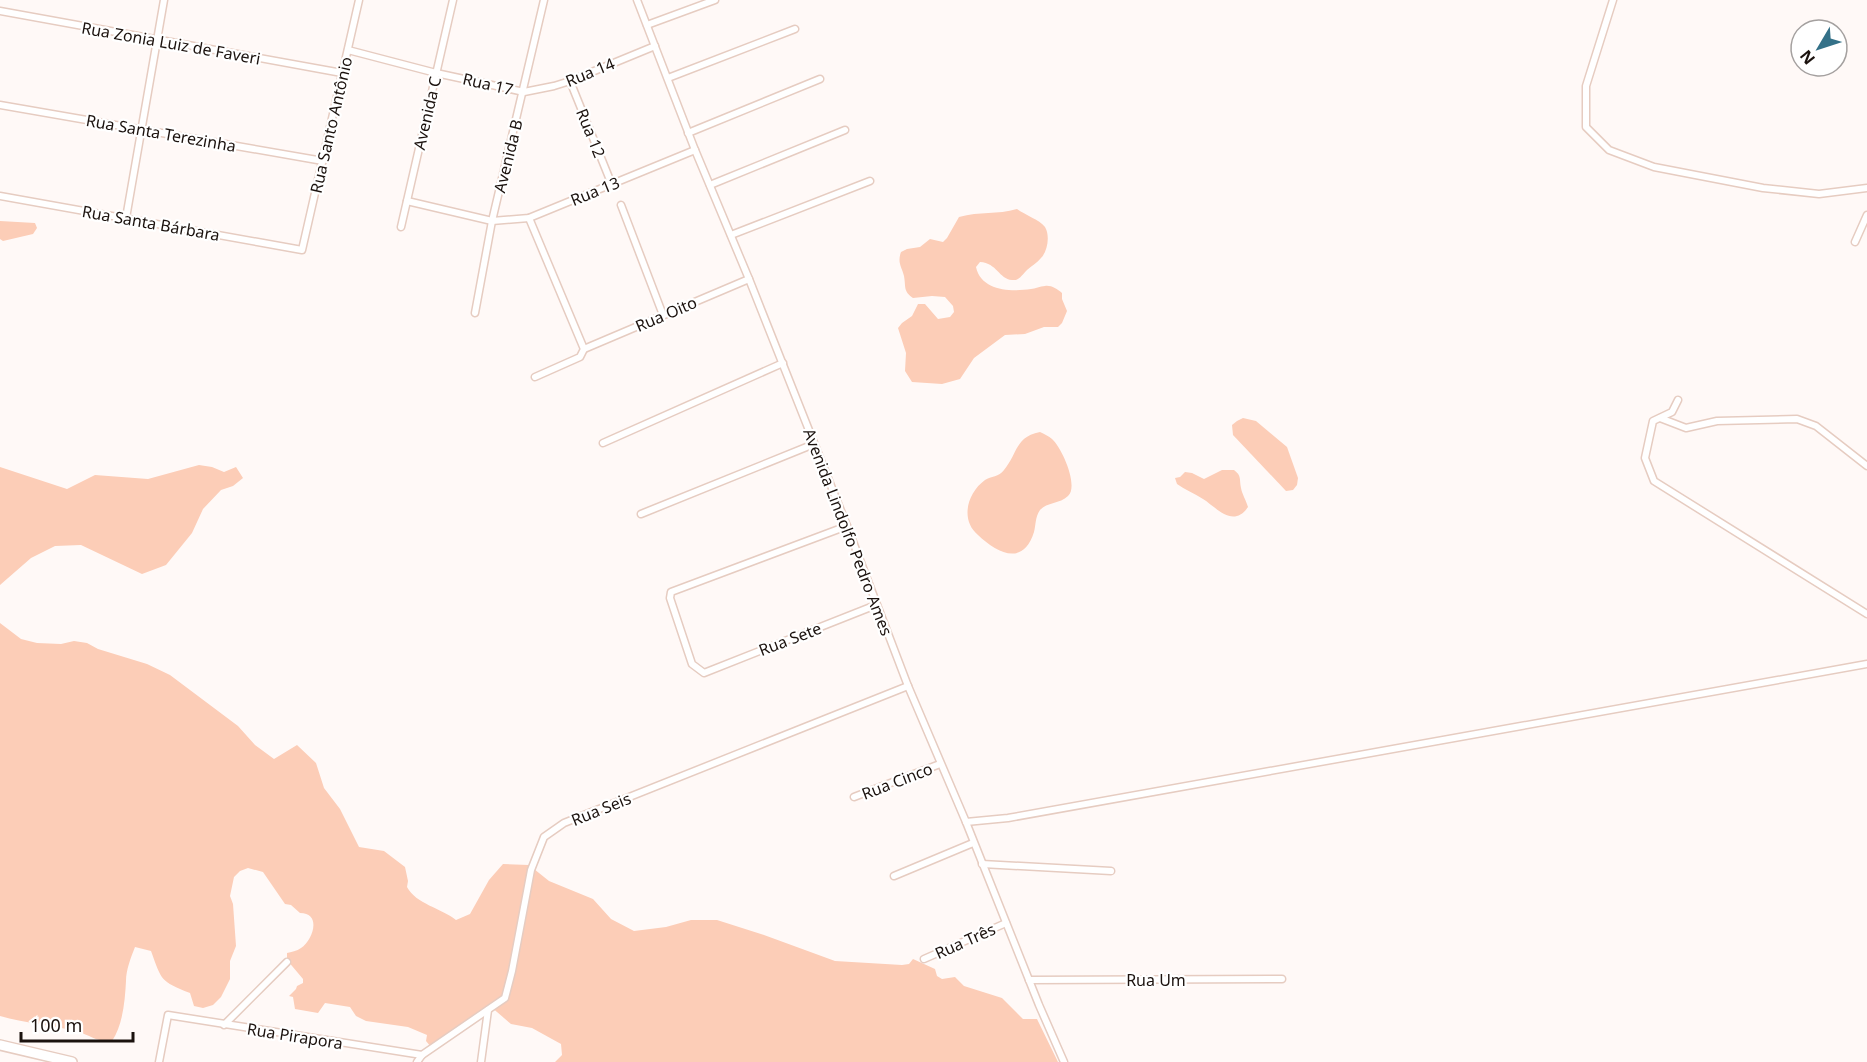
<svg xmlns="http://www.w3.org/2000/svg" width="1867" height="1062" font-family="'Noto Sans',sans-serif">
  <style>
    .green { fill: #fccdb7 }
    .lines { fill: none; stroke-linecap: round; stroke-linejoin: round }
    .street-casing { stroke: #e6ccc1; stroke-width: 9 }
    .secondary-casing { stroke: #e6ccc1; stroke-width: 12 }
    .street { stroke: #fff; stroke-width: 6 }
    .secondary { stroke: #fff; stroke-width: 9 }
    .labels { text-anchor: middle; stroke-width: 4.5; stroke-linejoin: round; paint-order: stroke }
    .street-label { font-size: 16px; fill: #1b120e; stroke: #fff }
  </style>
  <rect width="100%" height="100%" fill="#fff9f7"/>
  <g class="green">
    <path d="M1017,209C1025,215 1040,220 1045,227C1050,235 1048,251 1041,258C1037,263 1031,266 1027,270C1022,275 1019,281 1012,280C999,279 997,263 980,262L976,267C981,291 1011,292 1031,289C1035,289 1040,286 1045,286C1051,285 1057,289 1062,293V299L1067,311L1062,323L1058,327H1044L1025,334L1005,335L974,358L960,379L942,384L912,382L905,371L906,353L898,328L902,323L912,316L918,304H925L938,319L950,317L954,312L953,306L945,297L932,296L913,298C903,291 906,287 904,276C902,267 897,263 901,252L907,249L920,247L930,239L943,242L947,238L959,217C980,211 997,215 1017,209Z"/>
    <path d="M0,221L35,223L37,228L33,234L3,241L0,239Z"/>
    <path d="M1243,418L1256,421L1287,447L1298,478L1297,485L1293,490L1286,491L1233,435L1232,425L1237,421Z"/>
    <path d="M1040,432C1044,434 1049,436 1052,439C1062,448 1079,486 1068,496C1060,504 1047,502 1040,510C1035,517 1036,525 1034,532C1023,567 997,553 978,535C960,520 967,493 985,480C991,476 999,477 1004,470C1018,453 1015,437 1040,432Z"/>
    <path d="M199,465L212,467L224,472L236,467L243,478L233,486L221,490L203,509L192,533L166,565L142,574L81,545L55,546L31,558L0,585V467L67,489L95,475L148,479Z"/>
    <path d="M1222,470H1234C1242,476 1239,479 1241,488C1242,494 1246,500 1248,507C1233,529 1216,507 1203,499C1194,493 1185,490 1177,484L1175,478L1180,477L1185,472L1192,473L1204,479Z"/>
    <path d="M0,623L21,639L37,643L61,644L74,641L87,643L98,649L147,664L170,675L238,726L255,745L274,759L297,745L316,763L324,788L340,809L359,847L384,851L405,867L408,881L407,887C416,904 441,908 456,920L470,914L489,880L503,864L529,865L549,881L593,899L611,919L634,931L666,927L691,920H717L764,935L835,961L902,965L909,964L913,959L935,969L937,976L942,979L955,977L964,986L1002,998L1023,1019H1037L1058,1062H555L562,1055L561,1044L532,1028L511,1024L490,1006L431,1047L426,1041L427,1035L408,1027L366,1021L356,1016L350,1007L325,1003L318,1013L295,1009L293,997L289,996L296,989L297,986L303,983V979L287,960V953C291,952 297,951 301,948C313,940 322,913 300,913L291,905L285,904L263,872L248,868L240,871L234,877L230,896L233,904L236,946L230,961V979L221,997L213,1005L203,1008L194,1006L190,993C160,981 162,981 151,951L135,947C131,957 126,970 126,981C125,1000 123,1025 112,1041C96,1042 90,1035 76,1031C50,1025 25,1023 0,1016Z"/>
  </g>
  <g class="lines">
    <g class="street-casing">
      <g id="street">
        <path d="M637,0L695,150L749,279L847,526L908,686L966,822L1039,1005L1064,1062"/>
        <path d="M1613,0L1586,86V127L1609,150L1654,167L1763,188L1819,194L1867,188"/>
        <path d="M0,11L342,73"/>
        <path d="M647,25L715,0"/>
        <path d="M348,50L436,73L524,92L554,86L570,81L655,46"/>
        <path d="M668,78L795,29"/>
        <path d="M570,81L612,185"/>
        <path d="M0,105L323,161"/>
        <path d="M688,133L820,79"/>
        <path d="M710,185L845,130"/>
        <path d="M0,196L302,250L359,0"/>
        <path d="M407,201L492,221L529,218L695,150"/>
        <path d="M621,205L663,315"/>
        <path d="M126,218L164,0"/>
        <path d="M529,218L584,349L580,357L535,377"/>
        <path d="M401,227L453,0"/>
        <path d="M731,235L870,181"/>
        <path d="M1855,242L1867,215"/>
        <path d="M475,313L492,221L544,0"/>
        <path d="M584,349L749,279"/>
        <path d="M1678,400L1672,412L1653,421L1645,458L1654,481L1867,614"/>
        <path d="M1660,418L1686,428L1717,421L1797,419L1816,426L1867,466"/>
        <path d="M603,443L783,363"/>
        <path d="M641,514L814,444"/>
        <path d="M847,526L671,592L670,598L692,664L704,673L876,605"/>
        <path d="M854,797L940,764"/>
        <path d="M966,822L1008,818L1867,664"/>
        <path d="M982,864L1111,871"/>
        <path d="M894,876L973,843"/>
        <path d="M924,959L1006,923"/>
        <path d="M1029,980L1282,979"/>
        <path d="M224,1025L287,962"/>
        <path d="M159,1062L168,1015L422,1055"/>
        <path d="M417,1062L422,1055L505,998L512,971L531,870L544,837L564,823L908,686"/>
        <path d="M481,1062L488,1010"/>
      </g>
    </g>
    <g class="secondary-casing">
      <path id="secondary" d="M0,1045L72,1062"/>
    </g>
    <use href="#street" class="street"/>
    <use href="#secondary" class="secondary"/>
  </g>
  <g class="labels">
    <g class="street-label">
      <text transform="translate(171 43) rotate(10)" y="6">Rua Zonia Luiz de Faveri</text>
      <text transform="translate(590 72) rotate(-22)" y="6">Rua 14</text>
      <text transform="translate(488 84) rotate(13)" y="6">Rua 17</text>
      <text transform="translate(427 113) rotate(-77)" y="6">Avenida C</text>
      <text transform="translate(331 125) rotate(-77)" y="6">Rua Santo Antônio</text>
      <text transform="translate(161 133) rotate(10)" y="6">Rua Santa Terezinha</text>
      <text transform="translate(591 133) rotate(68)" y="6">Rua 12</text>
      <text transform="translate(508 156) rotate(-76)" y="6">Avenida B</text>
      <text transform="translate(595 191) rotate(-22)" y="6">Rua 13</text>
      <text transform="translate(151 223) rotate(10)" y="6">Rua Santa Bárbara</text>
      <text transform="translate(666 314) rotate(-23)" y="6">Rua Oito</text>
      <text transform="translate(848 532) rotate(69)" y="6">Avenida Lindolfo Pedro Ames</text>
      <text transform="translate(790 639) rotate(-21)" y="6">Rua Sete</text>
      <text transform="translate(897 781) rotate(-21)" y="6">Rua Cinco</text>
      <text transform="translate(601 809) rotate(-22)" y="6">Rua Seis</text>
      <text transform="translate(965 941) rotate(-24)" y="6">Rua Três</text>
      <text x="1156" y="986">Rua Um</text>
      <text transform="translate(295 1036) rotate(9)" y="6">Rua Pirapora</text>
    </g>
  </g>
  <g transform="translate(1819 48) rotate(231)"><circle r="28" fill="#ffffff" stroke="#a4a09f" stroke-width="1.5"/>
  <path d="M0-4.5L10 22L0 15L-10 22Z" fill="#347188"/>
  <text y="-9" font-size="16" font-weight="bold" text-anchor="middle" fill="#1b120e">N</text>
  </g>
  <path d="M21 1032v9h112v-9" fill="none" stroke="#1b120e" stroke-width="3"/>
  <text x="30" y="1032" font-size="18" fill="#1b120e" stroke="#ffffff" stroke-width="4.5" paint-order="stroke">100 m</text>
</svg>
